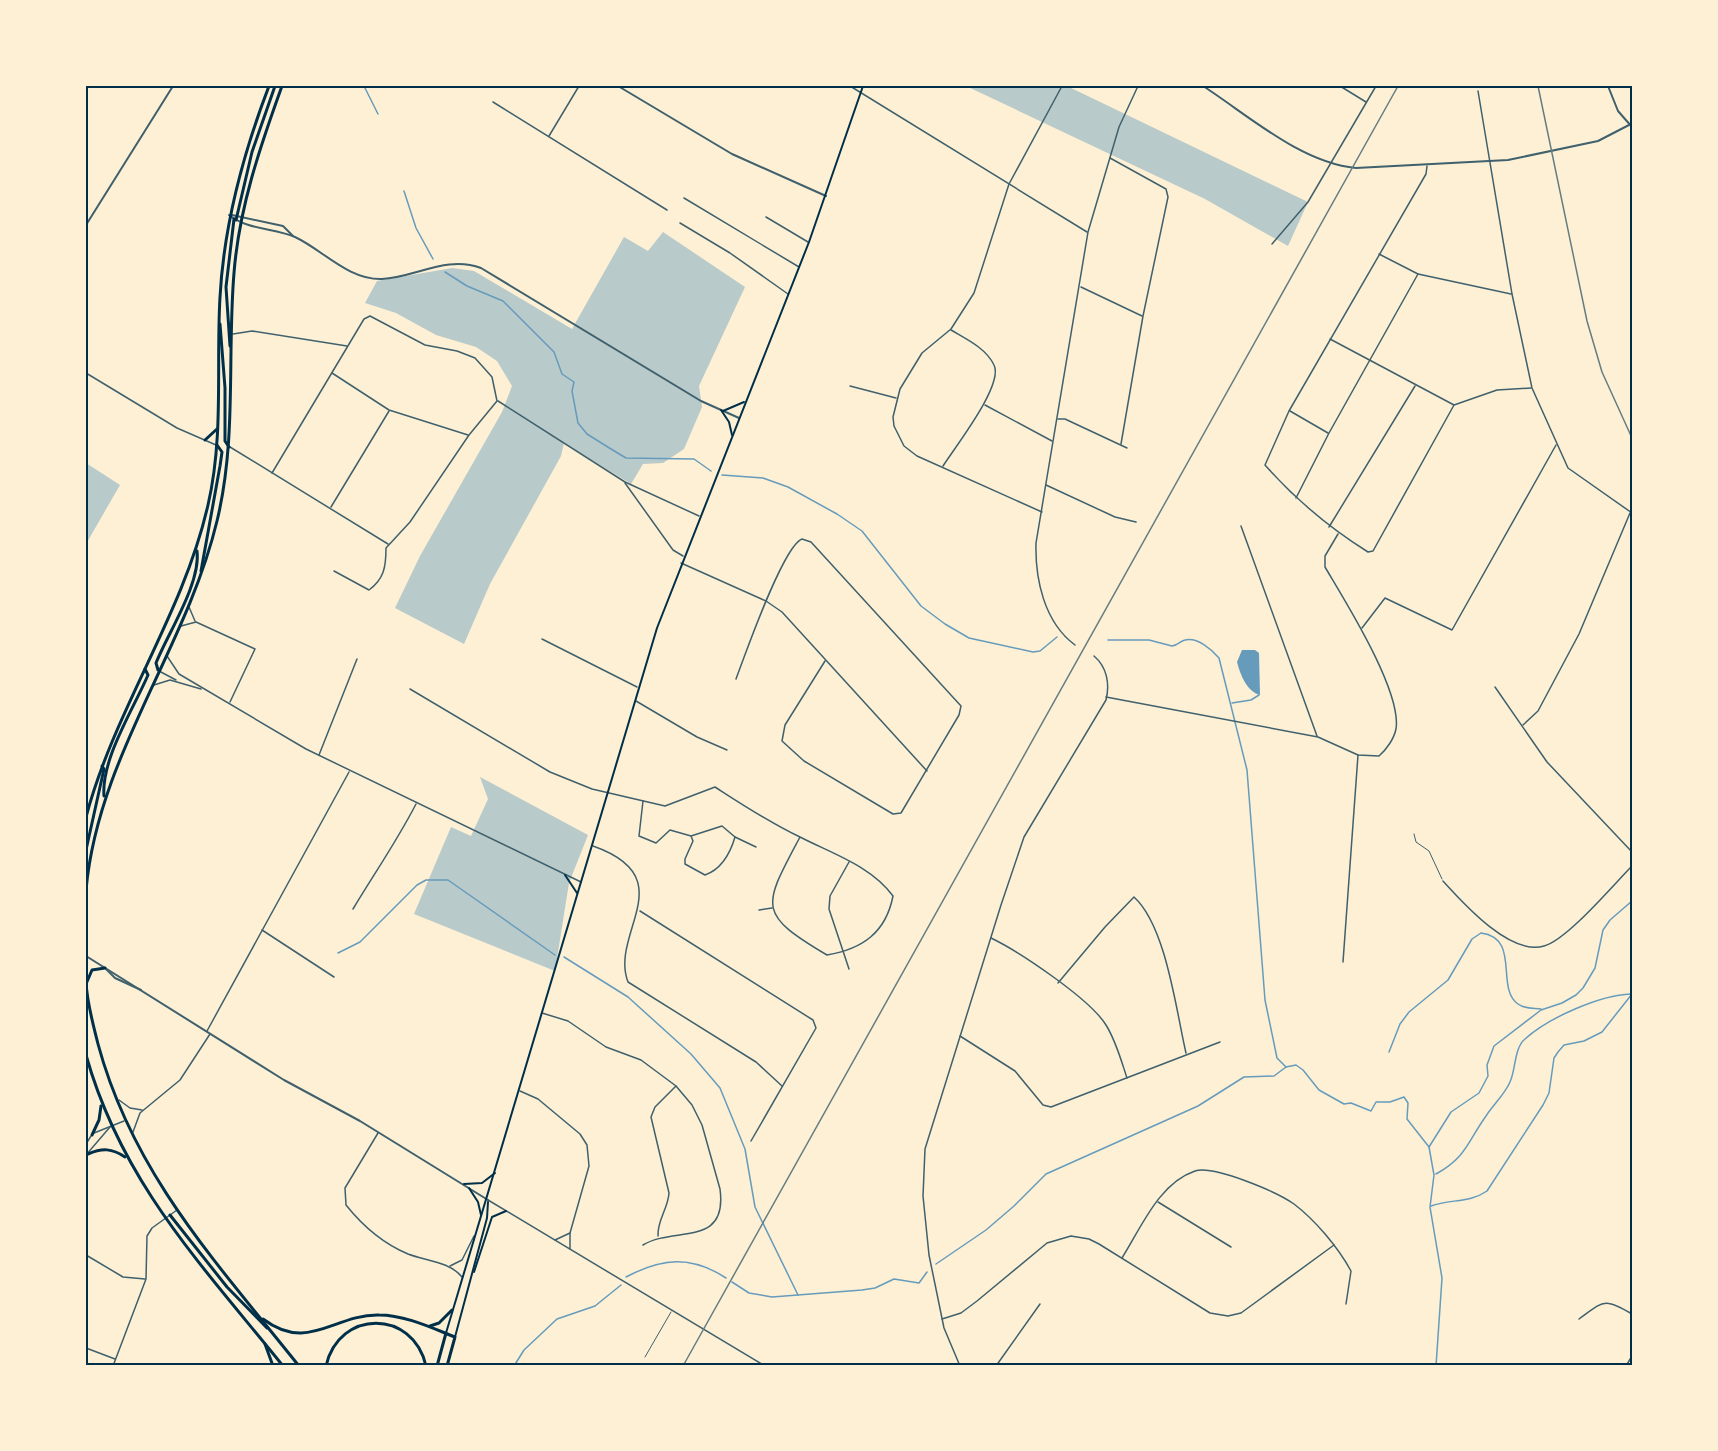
<svg xmlns="http://www.w3.org/2000/svg" width="1718" height="1451" font-family="Overpass,sans-serif">
  <style>
    .green { fill: #b9caca }
    .water { fill: #669bbc }
    .lines { fill: none; stroke-linecap: round; stroke-linejoin: round }
    .stream { stroke: #669bbc; stroke-width: 1.5 }
    .service { stroke: #3f606c; stroke-width: 1 }
    .minor { stroke: #3f606c; stroke-width: 1.5 }
    .tertiary { stroke: #3f606c; stroke-width: 2 }
    .secondary { stroke: #003049; stroke-width: 2 }
    .primary { stroke: #003049; stroke-width: 3 }
    .trunk { stroke: #003049; stroke-width: 3 }
    .rail { stroke: #657d81; stroke-width: 1.5 }
    .neatline { fill: none; stroke: #003049; stroke-width: 2 }
  </style>
  <rect width="100%" height="100%" fill="#fdf0d5"/>
  <g class="green">
    <path d="M966,86H1067L1308,202L1288,246L1205,199Z"/>
    <path d="M663,232L745,287L699,386L702,407L684,449L663,463L643,464L631,484L564,443L561,456L490,584L464,644L395,608L420,556L502,412L512,386L497,361L476,347L436,335L396,313L365,303L377,281L452,268L474,271L572,329L624,237L648,251Z"/>
    <path d="M86,463L120,485L86,544Z"/>
    <path d="M480,777L588,835L569,883L555,971L414,914L451,827L471,836L488,799Z"/>
  </g>
  <path class="water" d="M1242,650H1255L1259,653L1260,695C1247,692 1240,674 1237,662Z"/>
  <g class="lines">
    <g class="stream">
      <path d="M364,86L378,114"/>
      <path d="M404,191L416,228L433,259"/>
      <path d="M445,272L467,286L503,301L554,352L562,374L574,382L572,391L578,423L587,434L611,449L626,458L694,459L711,471"/>
      <path d="M722,475L763,478L788,487L837,514L862,531L921,606L945,624L969,638L1033,652L1040,651L1057,637"/>
      <path d="M1108,640H1149L1172,646C1178,645 1180,641 1185,640C1198,637 1212,650 1219,658L1247,770L1265,1000L1277,1058L1286,1067"/>
      <path d="M1232,703L1251,700L1259,695"/>
      <path d="M338,953L360,942L417,885L426,880H448L555,955"/>
      <path d="M564,957L628,997L691,1054L720,1088L745,1149L755,1207L798,1295"/>
      <path d="M1389,1052L1400,1024L1409,1012L1448,980L1472,939L1481,933C1521,938 1495,988 1518,1004C1524,1009 1533,1008 1541,1009"/>
      <path d="M1436,1174C1466,1158 1468,1141 1486,1116C1493,1105 1505,1094 1510,1082C1516,1069 1514,1048 1525,1039C1548,1018 1600,995 1631,994"/>
      <path d="M1431,1206C1450,1199 1470,1203 1487,1191L1543,1105L1549,1093L1554,1058L1558,1052L1564,1045L1584,1041L1602,1032L1632,994"/>
      <path d="M936,1264L986,1230L1014,1206L1046,1174L1198,1106L1244,1077L1274,1076L1286,1067L1296,1065L1303,1070L1319,1090L1344,1104L1351,1103L1371,1111L1376,1102H1390L1404,1097L1408,1103L1407,1119L1429,1147"/>
      <path d="M626,1277C662,1258 691,1255 726,1278"/>
      <path d="M732,1282L749,1293L772,1297L862,1290L875,1288L894,1279L919,1283L927,1272"/>
      <path d="M514,1366L524,1350L557,1319L595,1306L621,1285"/>
      <path d="M1436,1366L1442,1278L1430,1207L1434,1175L1429,1147L1451,1112L1479,1093L1488,1076L1487,1065L1494,1046L1541,1010L1562,1003L1576,995L1583,988L1595,968L1603,930L1610,920L1632,901"/>
    </g>
    <g class="service">
      <path d="M1414,834L1416,842L1429,851L1442,879"/>
      <path d="M645,1357L671,1312"/>
    </g>
    <g class="minor">
      <path d="M850,86L1087,232"/>
      <path d="M1340,86L1366,102"/>
      <path d="M1478,91L1512,294L1532,388L1568,468L1632,513"/>
      <path d="M493,102L667,210"/>
      <path d="M549,136L579,86"/>
      <path d="M1110,158L1166,189L1168,197L1143,316L1121,444"/>
      <path d="M1427,166L1426,174L1289,411L1265,465C1296,500 1328,527 1368,552L1373,551L1454,405"/>
      <path d="M684,198L799,267"/>
      <path d="M766,217L808,242"/>
      <path d="M680,223L730,253L788,294"/>
      <path d="M1272,244L1308,202L1376,86"/>
      <path d="M1379,254L1418,274L1511,294"/>
      <path d="M1081,287L1142,316"/>
      <path d="M233,334L252,331L347,346"/>
      <path d="M1330,339L1454,405L1497,390L1531,388"/>
      <path d="M86,373L177,428L216,445"/>
      <path d="M332,373L389,410L468,435"/>
      <path d="M850,386L896,398"/>
      <path d="M498,401L625,482L699,516"/>
      <path d="M985,405L1052,441"/>
      <path d="M1290,411L1328,433"/>
      <path d="M1058,419H1065L1127,448"/>
      <path d="M230,447L388,544"/>
      <path d="M943,466C955,447 1004,385 994,365C986,348 966,339 951,330"/>
      <path d="M272,473L364,319L370,316L425,345L457,351L475,358L492,377L497,401L469,435L410,522L386,548C386,567 384,579 369,590L334,571"/>
      <path d="M625,483L673,550L683,556"/>
      <path d="M1046,485L1115,517L1136,522"/>
      <path d="M1296,498L1329,433L1418,274"/>
      <path d="M331,507L389,411"/>
      <path d="M1042,512L917,456L904,446L894,426L893,417L900,389L922,353L951,329L974,293L1009,184L1062,86"/>
      <path d="M1241,526L1317,736"/>
      <path d="M1329,527L1415,386"/>
      <path d="M681,563L766,601L782,612L927,771"/>
      <path d="M189,607L195,621"/>
      <path d="M181,626L196,622L255,649L230,702"/>
      <path d="M1362,628L1385,598L1452,630L1556,445"/>
      <path d="M542,639L637,687"/>
      <path d="M1075,645C1044,622 1035,579 1036,543L1088,232L1119,127L1138,86"/>
      <path d="M167,656L179,674L306,749L581,882"/>
      <path d="M159,671L176,680"/>
      <path d="M736,679C745,655 783,546 802,539L811,542L961,706L959,715L901,813L893,814L804,761L782,741L785,725L825,661"/>
      <path d="M154,685L170,680L201,689"/>
      <path d="M1495,687L1547,762L1632,852"/>
      <path d="M410,689L550,772L592,789L665,806L715,787C743,805 770,823 800,837C833,854 871,866 893,896C886,932 863,949 827,955C756,913 763,907 800,837"/>
      <path d="M1106,697L1318,737L1358,755L1379,756C1386,750 1394,739 1396,729C1402,691 1345,601 1325,567V556L1338,534"/>
      <path d="M636,701L697,737L727,750"/>
      <path d="M1523,725L1538,711L1579,634L1630,513"/>
      <path d="M319,755L357,659"/>
      <path d="M643,801L639,836L656,843L670,830L691,836L693,841L685,859V864L705,875C722,869 730,854 735,837L722,826L691,836"/>
      <path d="M735,837L756,847"/>
      <path d="M593,846C684,878 609,933 628,982L756,1062L782,1086"/>
      <path d="M1443,881C1463,903 1510,956 1544,946C1567,940 1614,884 1632,866"/>
      <path d="M353,909C374,874 397,841 416,804"/>
      <path d="M759,910L772,908"/>
      <path d="M640,911L813,1020L816,1028L751,1141"/>
      <path d="M262,930L334,977"/>
      <path d="M991,938C1020,952 1090,999 1106,1025C1116,1041 1121,1060 1127,1078"/>
      <path d="M1343,962L1358,755"/>
      <path d="M849,969L829,909L830,896L849,862"/>
      <path d="M1058,983L1105,927L1134,897C1166,926 1176,1010 1186,1053"/>
      <path d="M542,1013L568,1021L606,1047L641,1060L676,1086L692,1105L702,1125L720,1189C728,1248 674,1226 643,1245"/>
      <path d="M207,1031L349,772"/>
      <path d="M960,1036L1015,1071L1043,1105L1051,1107L1220,1042"/>
      <path d="M520,1091L538,1099L580,1134L587,1145L589,1166L570,1233"/>
      <path d="M119,1100L130,1108L142,1110"/>
      <path d="M133,1132L140,1113L180,1080L210,1034"/>
      <path d="M94,1133L124,1121"/>
      <path d="M378,1133L345,1188L346,1205C362,1225 384,1244 408,1254C426,1261 449,1261 462,1277"/>
      <path d="M86,1144L91,1136"/>
      <path d="M86,1155L110,1127"/>
      <path d="M488,1200L765,1366"/>
      <path d="M1158,1202L1231,1247"/>
      <path d="M658,1236C657,1220 668,1209 669,1193L651,1117L655,1107L676,1086"/>
      <path d="M555,1240L570,1233V1249"/>
      <path d="M86,1255L123,1277L145,1279"/>
      <path d="M1122,1258C1141,1228 1159,1183 1195,1171C1214,1165 1277,1192 1294,1204C1315,1220 1338,1247 1351,1271L1346,1304"/>
      <path d="M450,1266L462,1260L474,1236"/>
      <path d="M942,1319L961,1313L977,1301L1047,1243L1071,1236L1089,1239L1099,1244L1210,1313L1228,1316L1241,1313L1334,1245"/>
      <path d="M1579,1319C1604,1301 1604,1297 1632,1314"/>
      <path d="M86,1348L115,1359"/>
      <path d="M113,1366L146,1279L147,1236L152,1228L177,1210"/>
      <path d="M960,1366L944,1328L929,1255L923,1196L925,1149L1001,905L1024,837L1106,700C1110,684 1107,667 1094,656"/>
      <path d="M996,1366L1040,1304"/>
      <path d="M1626,1366L1632,1356"/>
    </g>
    <g class="tertiary">
      <path d="M618,86L732,154L826,196"/>
      <path d="M1203,86C1248,115 1301,163 1356,168L1508,160L1598,141L1629,125"/>
      <path d="M1608,86L1618,111L1632,127"/>
      <path d="M229,215C248,230 273,228 295,237C323,250 348,280 382,279C416,277 447,255 481,268L701,401L739,418"/>
      <path d="M232,215L283,226L293,236"/>
      <path d="M86,225L173,86"/>
      <path d="M86,956L284,1080L360,1121L488,1200"/>
      <path d="M106,969L115,978L141,990"/>
    </g>
    <g class="secondary">
      <path d="M721,410L729,422L732,435"/>
      <path d="M723,411L744,402"/>
      <path d="M565,875L577,893"/>
      <path d="M464,1184L482,1183L495,1173"/>
      <path d="M469,1188L478,1202L481,1215"/>
      <path d="M474,1272L492,1217L506,1211"/>
      <path d="M446,1333L657,628L809,242L863,86"/>
      <path d="M455,1337L487,1218L488,1202"/>
    </g>
    <g class="primary">
      <path d="M236,220L252,152L275,86"/>
      <path d="M220,324L225,388V441L229,447"/>
      <path d="M230,346L226,287L234,219"/>
      <path d="M205,440L217,429"/>
      <path d="M201,571L220,466L222,452L217,445"/>
      <path d="M158,670L156,663C168,633 201,583 197,551"/>
      <path d="M104,796C101,759 134,708 148,675L145,669"/>
      <path d="M86,817C115,708 183,615 208,505C224,436 216,366 220,297C224,223 243,154 269,86"/>
      <path d="M86,850L104,769L102,766"/>
      <path d="M86,890C98,756 186,650 217,521C237,439 227,356 234,273C239,208 260,147 282,86"/>
      <path d="M86,982C87,1003 93,1024 98,1044C133,1174 217,1263 299,1366"/>
      <path d="M86,984L92,970L105,968"/>
      <path d="M86,1055C122,1183 202,1265 283,1366"/>
      <path d="M92,1135L99,1120L101,1106"/>
      <path d="M88,1154C102,1148 112,1148 125,1157"/>
      <path d="M170,1215L227,1287L267,1328"/>
      <path d="M263,1319C308,1353 334,1314 379,1315C405,1315 432,1328 455,1337L447,1366"/>
      <path d="M430,1326L439,1323L452,1310"/>
      <path d="M437,1366L446,1333"/>
    </g>
    <g class="trunk">
      <path d="M265,1344L273,1366"/>
      <path d="M326,1366C339,1309 413,1309 426,1366"/>
    </g>
    <g class="rail">
      <path d="M1538,86L1587,321L1602,372L1632,438"/>
      <path d="M683,1366L1398,86"/>
    </g>
  </g>
  <rect width="1718" height="1451" fill="none" stroke="#fdf0d5" stroke-width="174"/>
  <rect x="87" y="87" width="1544" height="1277" class="neatline"/>
</svg>
